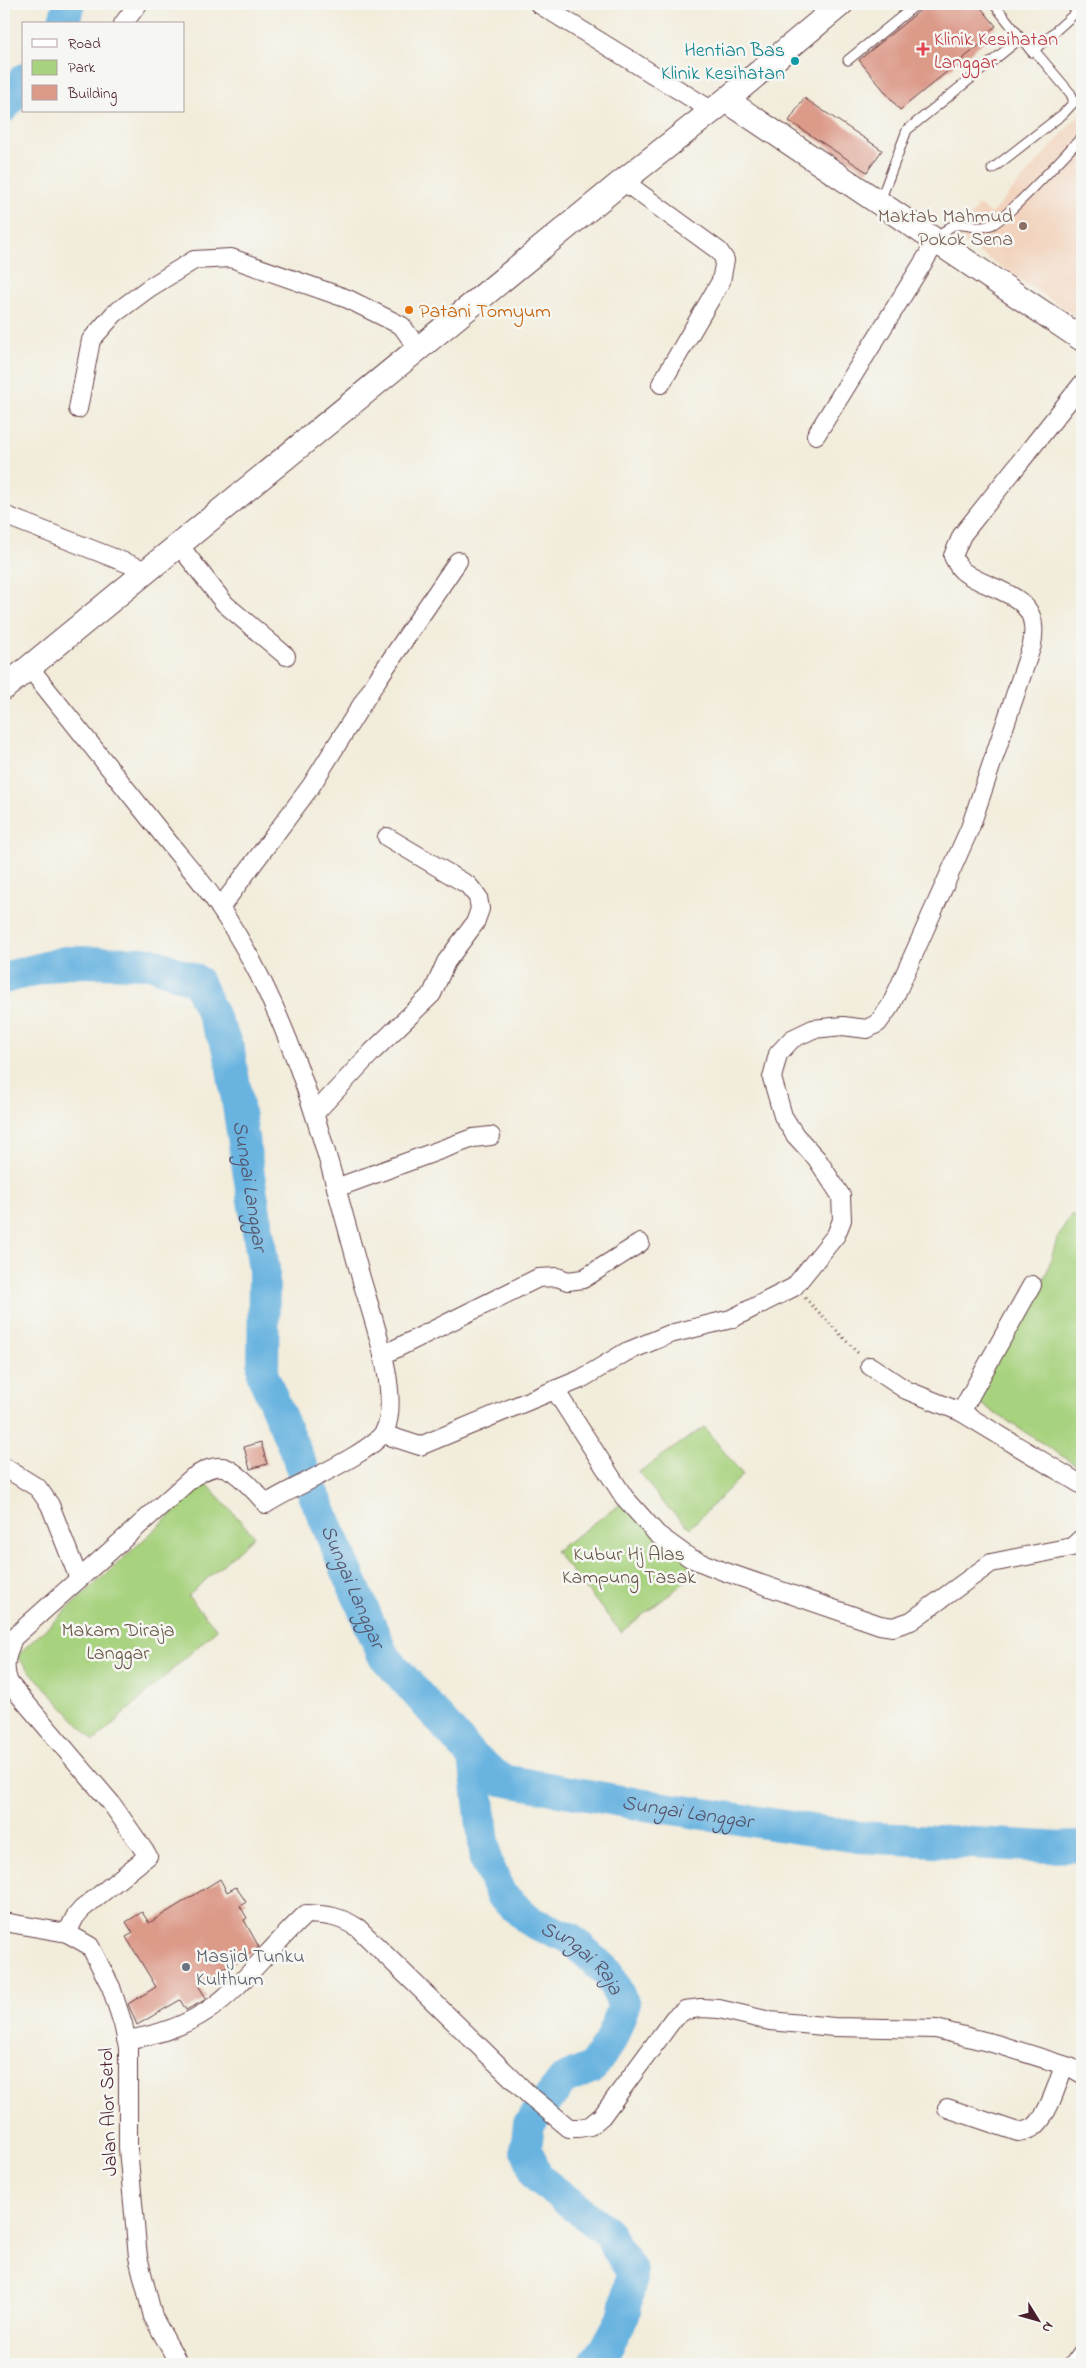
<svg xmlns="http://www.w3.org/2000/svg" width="1086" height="2368" font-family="'Indie Flower',sans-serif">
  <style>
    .built { fill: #f2d4be }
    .green { fill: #a7d27e; stroke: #787854 }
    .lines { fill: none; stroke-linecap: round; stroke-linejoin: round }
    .river { stroke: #67b3e0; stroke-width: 32 }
    .building { fill: #dc9a89 }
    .lane-casing { stroke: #633e45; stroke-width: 11 }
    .street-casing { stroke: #633e45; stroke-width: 20 }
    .secondary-casing { stroke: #633e45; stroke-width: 26 }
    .path { stroke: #633e45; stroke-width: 3; stroke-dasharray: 1 4; stroke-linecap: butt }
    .lane { stroke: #fff; stroke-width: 9 }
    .street { stroke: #fff; stroke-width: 18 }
    .secondary { stroke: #fff; stroke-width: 24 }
    .health-dot { fill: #e0444e; stroke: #f6f6f2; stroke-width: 2 }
    .culture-dot { fill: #0f9aa8; stroke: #f6f6f2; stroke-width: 2 }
    .education-dot { fill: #8d6e63; stroke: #f6f6f2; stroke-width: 2 }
    .food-dot { fill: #e8710a; stroke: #f6f6f2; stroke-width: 2 }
    .worship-dot { fill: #6b7280; stroke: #f6f6f2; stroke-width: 2 }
    .labels { text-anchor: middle; stroke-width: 5; stroke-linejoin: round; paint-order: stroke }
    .health-label { font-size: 20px; fill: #be3a42; stroke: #f6f6f2; text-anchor: start }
    .culture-label { font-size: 20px; fill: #0d838f; stroke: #f6f6f2; text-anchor: end }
    .education-label { font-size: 20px; fill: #785e54; stroke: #f6f6f2; text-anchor: end }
    .food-label { font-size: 20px; fill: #c56008; stroke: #f6f6f2; text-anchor: start }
    .park-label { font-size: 20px; fill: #654; stroke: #f6f6f2 }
    .worship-label { font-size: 20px; fill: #5b616d; stroke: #f6f6f2; text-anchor: start }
    .street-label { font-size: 20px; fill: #4a1f2b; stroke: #f6f6f2 }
    .water-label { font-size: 21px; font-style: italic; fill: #54536a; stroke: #f6f6f2 }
  </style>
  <rect width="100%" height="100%" fill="#f6f6f2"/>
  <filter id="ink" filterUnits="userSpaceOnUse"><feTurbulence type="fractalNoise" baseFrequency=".02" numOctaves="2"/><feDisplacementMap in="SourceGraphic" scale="10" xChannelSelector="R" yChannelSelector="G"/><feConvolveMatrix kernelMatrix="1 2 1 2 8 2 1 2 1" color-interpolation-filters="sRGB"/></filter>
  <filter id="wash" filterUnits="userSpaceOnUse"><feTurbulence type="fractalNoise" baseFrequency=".0096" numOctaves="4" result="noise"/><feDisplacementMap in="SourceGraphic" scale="20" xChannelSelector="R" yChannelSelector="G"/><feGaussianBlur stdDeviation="1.12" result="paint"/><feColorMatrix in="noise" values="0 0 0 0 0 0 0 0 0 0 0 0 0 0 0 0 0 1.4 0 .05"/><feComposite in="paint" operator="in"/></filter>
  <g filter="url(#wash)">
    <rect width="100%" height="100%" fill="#f2ecda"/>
    <path class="built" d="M1082,112V320L957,238L978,205L991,214Z"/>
    <g class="green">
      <path d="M1072,1214L1082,1225V1469L972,1398L1033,1301L1047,1272L1057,1239Z"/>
      <path d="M704,1427L743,1475L690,1528L664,1504L639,1472Z"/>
      <path d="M206,1483L254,1536L188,1596L217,1629L94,1741L16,1656Z"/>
      <path d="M629,1498L703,1568L621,1632L555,1551Z"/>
    </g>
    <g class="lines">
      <g class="river">
        <path d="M63,24L69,4"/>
        <path d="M4,107L24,79"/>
        <path id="s1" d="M4,978L65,962L151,963L197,981L229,1050L264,1269L263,1376L383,1655L474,1758L502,1780L638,1804L858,1837L1049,1847L1082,1846"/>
        <path id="s2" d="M474,1758L486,1860L501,1895L533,1923L570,1938L608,1973L624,2005L612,2038L593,2067L563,2080L529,2124L526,2148L537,2177L606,2231L632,2272L624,2315L605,2350L594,2364"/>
      </g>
    </g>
    <g id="blocks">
      <g class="building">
        <path d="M928,4H978L996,26L984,35L987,39L900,110L859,60Z"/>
        <path d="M804,98L882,150L867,172L789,121Z"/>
        <path d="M261,1442L267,1464L250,1469L244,1447Z"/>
        <path d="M220,1879L227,1892L236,1887L246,1902L240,1906L247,1918L244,1920L259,1947L198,1985L206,1998L203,2001L186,2010L180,2000L137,2025L128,2004L156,1987L126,1937L133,1933L126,1922L142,1912L149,1923Z"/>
      </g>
    </g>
  </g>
  <g filter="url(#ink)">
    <use href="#blocks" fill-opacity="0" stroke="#633e45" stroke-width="1"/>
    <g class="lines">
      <g class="lane-casing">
        <g id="lane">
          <path d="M994,4L1032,52L1082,7"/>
          <path d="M848,60L917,4"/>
          <path d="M992,169L1063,114L1074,102L1071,94L1034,50"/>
          <path d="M880,201L907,130L1021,38"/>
          <path d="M937,241C958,210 965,234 991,225C1006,220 1067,152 1082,137"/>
        </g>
      </g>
      <g class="street-casing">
        <g id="street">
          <path d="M539,4L711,110"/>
          <path d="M123,24L138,4"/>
          <path d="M623,181L719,251L725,260L721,281L661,384"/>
          <path d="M78,409L91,340L114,314L149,288L194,260L231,258L348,299L402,326L418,349"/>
          <path d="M816,435L936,242"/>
          <path d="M4,515L147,571"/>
          <path d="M179,545L225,604L286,656"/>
          <path d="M29,667C72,721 115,775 158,829C178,855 202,880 220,908C295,1019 326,1152 361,1278C372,1316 401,1395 385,1430C374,1453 291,1487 266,1504C258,1494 236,1470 223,1467C212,1465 202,1472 193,1477L13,1638C7,1655 2,1666 9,1683L111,1803L148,1856L82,1909L75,1917L67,1933"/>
          <path d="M220,908L311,786L379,677L458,561"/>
          <path d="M315,1113L372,1052L432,994L446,962L475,923L480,909L478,897L468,885L387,837"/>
          <path d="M336,1188L473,1138L491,1136"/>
          <path d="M383,1355L538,1278L557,1277L568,1281L583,1279L640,1243"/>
          <path d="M870,1366L906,1390L961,1412L1082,1485"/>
          <path d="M555,1390L624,1497L657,1534L690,1558L720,1570L880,1625L893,1627L911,1621L991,1563L1072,1547L1082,1538"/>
          <path d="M961,1412L1032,1285"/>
          <path d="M383,1434L420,1446L581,1379L626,1352L670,1334L731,1319L794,1287L836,1235L842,1220L841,1196L817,1159L795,1135L783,1116L772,1078L778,1054L792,1039L813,1029L843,1026L867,1029L878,1023L891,1005L970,828L1032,645C1033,639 1034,632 1033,625C1030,592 985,589 964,572C958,568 956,562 953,556L962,535L1082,384"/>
          <path d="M4,1467L38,1488L50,1505L79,1579"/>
          <path d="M4,1922L67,1933L90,1946L111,1987L123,2024L128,2047V2149L138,2257L153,2317L179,2364"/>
          <path d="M126,2040C224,2025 241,1975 306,1914C328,1915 339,1916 358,1928L528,2094L569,2128H578L590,2126L602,2116L674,2018L685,2010L701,2008L719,2009L770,2021L834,2027L936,2029L1000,2045L1070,2067L1082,2074"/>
          <path d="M947,2108L1018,2132C1024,2131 1029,2130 1034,2127C1048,2117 1058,2082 1064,2066"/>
          <path d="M1074,2364L1082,2353"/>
        </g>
      </g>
      <g class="secondary-casing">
        <g id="secondary">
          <path d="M726,100L1082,339"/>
          <path d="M4,688L623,181L726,100L841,4"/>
        </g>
      </g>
      <path class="path" d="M805,1298L860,1355"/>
      <use href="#lane" class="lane"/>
      <use href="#street" class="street"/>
      <use href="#secondary" class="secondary"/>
    </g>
  </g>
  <path class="health-dot" d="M920.5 41.5h5v5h5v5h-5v5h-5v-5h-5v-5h5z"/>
  <circle class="culture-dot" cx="795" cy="61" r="5"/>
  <circle class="education-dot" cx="1023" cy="226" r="5"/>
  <circle class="food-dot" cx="409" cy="310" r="5"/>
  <circle class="worship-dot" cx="186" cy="1967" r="5"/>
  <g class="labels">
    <g class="health-label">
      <text x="934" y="45">Klinik Kesihatan<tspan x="934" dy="23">Langgar</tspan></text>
    </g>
    <g class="culture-label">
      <text x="785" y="56">Hentian Bas<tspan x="785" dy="23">Klinik Kesihatan</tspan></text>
    </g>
    <g class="education-label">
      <text x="1013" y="222">Maktab Mahmud<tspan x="1013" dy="23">Pokok Sena</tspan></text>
    </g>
    <g class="food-label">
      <text x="419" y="317">Patani Tomyum</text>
    </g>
    <g class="park-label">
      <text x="629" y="1560">Kubur Hj Alas<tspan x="629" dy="23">Kampung Tasak</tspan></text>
      <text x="118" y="1636">Makam Diraja<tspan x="118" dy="23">Langgar</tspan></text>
    </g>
    <g class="worship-label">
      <text x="196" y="1962">Masjid Tunku<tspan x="196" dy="23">Kulthum</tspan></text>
    </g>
    <g class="street-label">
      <text transform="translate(107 2112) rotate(-92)" y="7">Jalan Alor Setol</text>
    </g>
    <g class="water-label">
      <text dy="7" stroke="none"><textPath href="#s1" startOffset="412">Sungai Langgar</textPath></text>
      <text dy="7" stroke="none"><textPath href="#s1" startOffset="832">Sungai Langgar</textPath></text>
      <text dy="7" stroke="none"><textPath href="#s1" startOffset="1268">Sungai Langgar</textPath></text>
      <text dy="7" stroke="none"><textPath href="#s2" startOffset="245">Sungai Raja</textPath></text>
    </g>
  </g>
  <rect width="1086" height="2368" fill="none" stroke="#f6f6f2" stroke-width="20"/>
  <rect x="22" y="22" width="162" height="90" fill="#f6f6f2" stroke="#b1a0a2"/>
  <rect x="32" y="39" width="25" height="8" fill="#ffffff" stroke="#b1a0a2"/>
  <text x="68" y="48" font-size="15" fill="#4a1f2b">Road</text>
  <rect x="32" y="60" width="25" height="15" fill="#a7d27e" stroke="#b1a0a2"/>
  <text x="68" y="72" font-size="15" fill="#4a1f2b">Park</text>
  <rect x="32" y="85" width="25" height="15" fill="#dc9a89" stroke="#b1a0a2"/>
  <text x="68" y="98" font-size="15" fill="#4a1f2b">Building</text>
  <g transform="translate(1038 2320) rotate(127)" stroke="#f6f6f2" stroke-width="4" paint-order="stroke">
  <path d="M0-4L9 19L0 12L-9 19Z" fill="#4a1f2b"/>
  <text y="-8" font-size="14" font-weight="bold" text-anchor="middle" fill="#4a1f2b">N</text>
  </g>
</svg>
